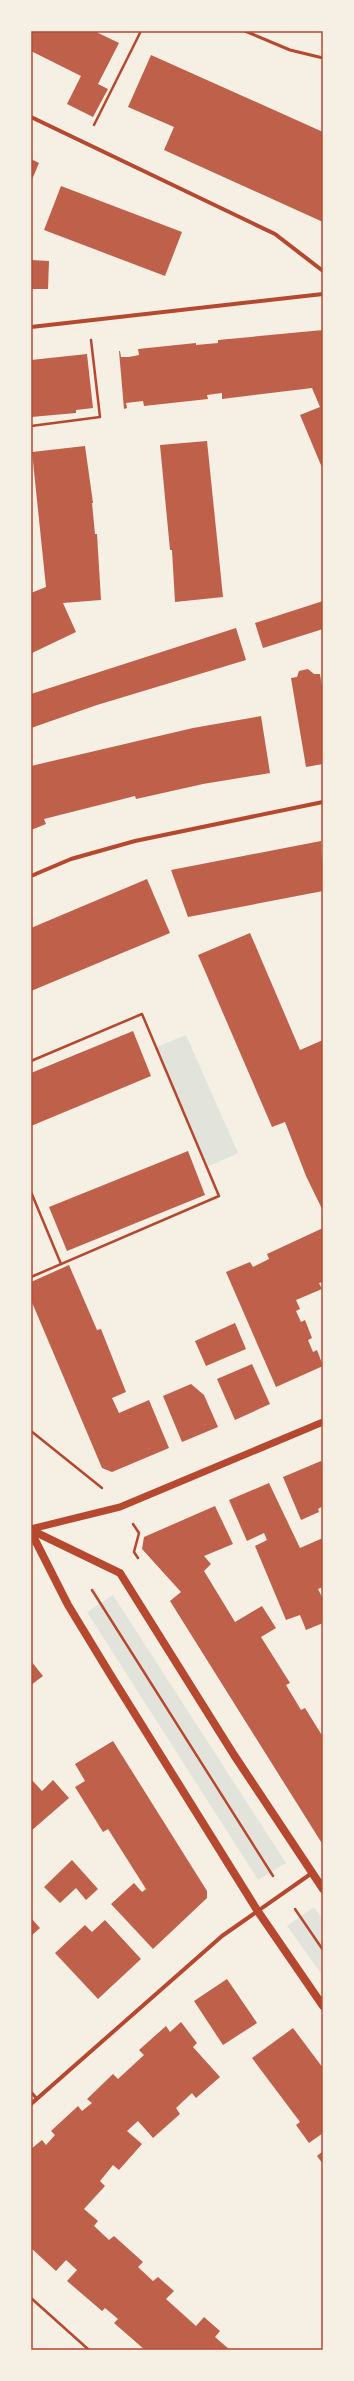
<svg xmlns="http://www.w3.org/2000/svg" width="354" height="2381" font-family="'Roboto Condensed',sans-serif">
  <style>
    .green { fill: #e2e4dc }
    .building { fill: #bf614a }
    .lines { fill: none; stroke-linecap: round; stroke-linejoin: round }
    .path { stroke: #b5482f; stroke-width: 2.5 }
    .service { stroke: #b5482f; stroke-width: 3 }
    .minor { stroke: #b5482f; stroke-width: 4 }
    .tertiary { stroke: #b5482f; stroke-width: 7 }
    .secondary { stroke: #b5482f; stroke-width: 8 }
    .neatline { fill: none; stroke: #b5482f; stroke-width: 1.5 }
  </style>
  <rect width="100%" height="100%" fill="#f6efe4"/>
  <g class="green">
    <path d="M186,1035L238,1153L207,1167L156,1047Z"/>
    <path d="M113,1595L286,1863L258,1880L87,1612Z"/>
    <path d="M314,1907L323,1920V1976L287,1926Z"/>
  </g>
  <g class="building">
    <path d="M31,31H94L119,43L98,84L108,89L93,117L67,104L81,76L31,51Z"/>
    <path d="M151,55L323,132V222L164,150L174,127L128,107Z"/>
    <path d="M31,159L39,163L31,182Z"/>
    <path d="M61,186L182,232L165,276L44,230Z"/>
    <path d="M31,260L49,261L48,289H31Z"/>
    <path d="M323,330V470L300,415L320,407L312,388L222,399V393L207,395L208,399L144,406L143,401L126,403L127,408L124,409L119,351H120L121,357H129L139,355L138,349L196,343V345L218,343V340Z"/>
    <path d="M87,354L93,408L76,410V413L31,417V360Z"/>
    <path d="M207,441L223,597L175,602L172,550H170L160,445Z"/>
    <path d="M85,446L93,503H92L95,534H97L101,600L63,603L76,632L32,653L31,593L46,587L32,452Z"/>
    <path d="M323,601V629L263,648L255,623Z"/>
    <path d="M236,628L246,660L97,705L31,728V694Z"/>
    <path d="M308,669L314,674H320L323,693V764L306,767L291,678L297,677L299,671Z"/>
    <path d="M261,716L270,773L203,784L136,799L135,796L44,819L46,824L31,830V766L193,728Z"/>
    <path d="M321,841L323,891L188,917L171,870Z"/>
    <path d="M147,879L170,933L31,991V928Z"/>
    <path d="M250,933L300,1050L323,1040V1211L306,1176L285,1122L272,1127L198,955Z"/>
    <path d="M133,1031L151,1076L31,1126V1073Z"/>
    <path d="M188,1151L205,1195L67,1251L49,1207Z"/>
    <path d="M323,1228V1282L319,1283L322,1289L296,1300L300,1309L296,1311L301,1322L305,1320L312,1338L308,1340L313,1352L317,1350L323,1366L276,1387L226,1272L250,1262L253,1267L269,1259L267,1254Z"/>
    <path d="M69,1265L97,1330L101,1329L126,1392L112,1398L119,1413L149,1400L169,1448L112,1472L102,1468L31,1300V1282Z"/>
    <path d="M235,1323L246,1349L206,1366L195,1341Z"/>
    <path d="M252,1364L270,1404L235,1420L217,1379Z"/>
    <path d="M191,1384L204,1395L218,1427L182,1442L163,1396Z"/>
    <path d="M321,1461L323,1467V1506L318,1509L319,1512L301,1520L283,1477Z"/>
    <path d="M269,1483L300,1548L323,1538V1587L318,1589L323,1599V1623L306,1630L300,1615L286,1620L255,1546L267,1540L264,1533L247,1541L229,1500Z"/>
    <path d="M215,1506L233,1544L204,1556L211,1564L204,1571L235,1622L262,1606L276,1628L261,1637L290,1683L286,1685L301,1710L305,1708L323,1737V1845L170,1601L181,1592L142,1549L144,1537Z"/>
    <path d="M31,1661L43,1676L31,1685Z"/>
    <path d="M113,1741L207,1891V1898L153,1949L111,1904L134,1883L142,1892L146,1889L108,1829L103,1832L75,1787L85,1781L75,1764Z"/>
    <path d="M31,1779L42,1791L53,1780L69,1798L31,1831Z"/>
    <path d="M72,1860L98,1889L86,1900L76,1888L60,1903L44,1887Z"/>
    <path d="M31,1918L40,1928L31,1936Z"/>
    <path d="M105,1920L141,1959L98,1999L55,1953L85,1925L92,1932Z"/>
    <path d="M227,1979L257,2023L223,2045L194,2001Z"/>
    <path d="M181,2022L197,2043L193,2047L220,2077L196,2098L192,2093L176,2108L180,2114L153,2138L138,2121L127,2131L142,2144L119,2170L113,2165L100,2181L105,2186L84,2209L98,2221L94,2226L109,2240L114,2236L143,2262L138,2267L153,2281L158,2277L174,2291L166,2299L196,2326L204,2317L220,2331L215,2337L230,2350H145L114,2323L118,2319L105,2308L102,2311L67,2281L77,2270L66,2260L56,2271L31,2248V2149L42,2140L46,2145L55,2135L51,2131L78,2106L82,2111L92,2103L87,2099L113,2074L118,2079L144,2055L139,2050L166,2026L170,2032Z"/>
    <path d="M293,2028L323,2068V2133L309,2143L296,2125L300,2122L252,2058Z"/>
    <path d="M323,2151V2164L317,2156Z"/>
  </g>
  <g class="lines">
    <g class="path">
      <path d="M94,125L141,31"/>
      <path d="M31,426L100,417L91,340"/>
      <path d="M31,1061L142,1014L219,1196L31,1277"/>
      <path d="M31,1192L61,1264"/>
      <path d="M31,1431L102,1488"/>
      <path d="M133,1524L139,1533L134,1552L138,1558"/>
      <path d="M92,1590L273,1876"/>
      <path d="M295,1909L323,1950"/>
      <path d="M31,2298L89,2350"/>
    </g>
    <g class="service">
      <path d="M245,31L290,50L323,58"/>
      <path d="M31,2092L37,2099"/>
    </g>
    <g class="minor">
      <path d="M31,117L275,234L323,271"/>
      <path d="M31,327L323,294"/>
      <path d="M31,876L71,859L135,841L323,802"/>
      <path d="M31,2104L222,1936L312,1873"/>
    </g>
    <path class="tertiary" d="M31,1529L120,1507L323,1422"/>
    <g class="secondary">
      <path d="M31,1530L120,1573L234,1755L323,1889"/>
      <path d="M31,1532L68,1605L110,1674L257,1910L323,2006"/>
    </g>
  </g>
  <rect width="354" height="2381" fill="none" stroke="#f6efe4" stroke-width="64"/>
  <rect x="32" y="32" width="290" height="2317" class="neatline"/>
</svg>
